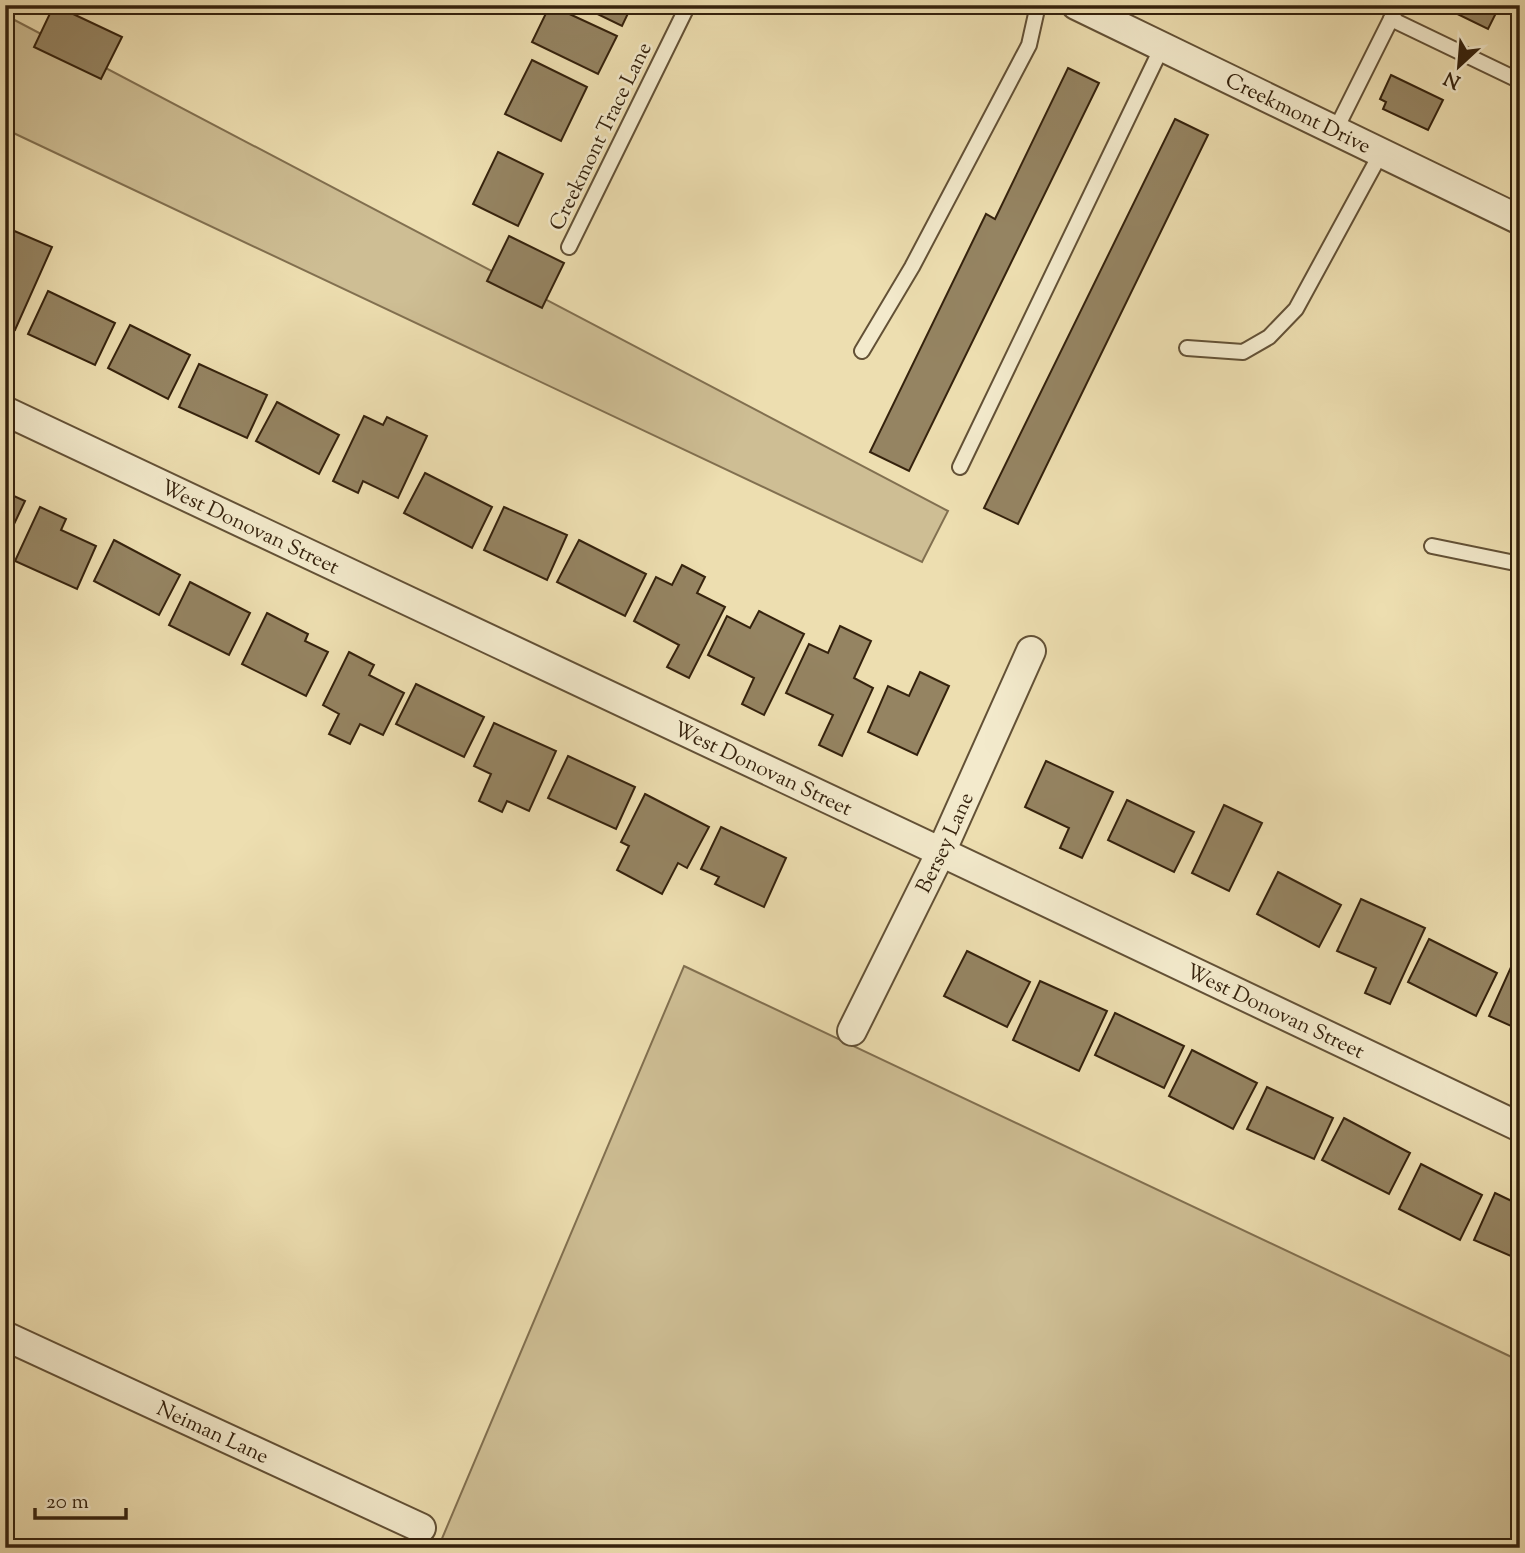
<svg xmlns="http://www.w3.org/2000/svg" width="1525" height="1553" font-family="'Sorts Mill Goudy',serif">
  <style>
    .green { fill: #cebe94; stroke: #827050; stroke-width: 2 }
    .building { fill: #958462; stroke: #35220d; stroke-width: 2 }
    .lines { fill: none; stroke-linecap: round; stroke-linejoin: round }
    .lane-casing { stroke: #635136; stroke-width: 18 }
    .street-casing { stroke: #635136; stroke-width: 32 }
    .lane { stroke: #f3eacc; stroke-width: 14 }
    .street { stroke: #f3eacc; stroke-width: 28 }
    .labels { text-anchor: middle; stroke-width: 5; stroke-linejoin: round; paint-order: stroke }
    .street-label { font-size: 21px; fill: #35220d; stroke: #f3eacc }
  </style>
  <rect width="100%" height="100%" fill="#eddeb0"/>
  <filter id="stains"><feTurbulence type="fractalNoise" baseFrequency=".00286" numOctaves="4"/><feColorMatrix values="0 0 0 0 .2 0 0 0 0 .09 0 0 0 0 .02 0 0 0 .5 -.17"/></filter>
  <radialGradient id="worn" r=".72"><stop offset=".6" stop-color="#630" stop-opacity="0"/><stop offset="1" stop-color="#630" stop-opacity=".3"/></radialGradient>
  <g class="green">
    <path d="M5,15L948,511L922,562L5,129Z"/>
    <path d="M684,966L1520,1361V1548H438Z"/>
  </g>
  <g class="building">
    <path d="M54,5L122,37L101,79L34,47Z"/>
    <path d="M550,5L617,36L598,74L532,42Z"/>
    <path d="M579,5H632L622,26Z"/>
    <path d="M1439,5H1500L1488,29Z"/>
    <path d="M532,60L587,87L561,141L505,114Z"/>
    <path d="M1068,68L1099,83L909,471L870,452L986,214L995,219Z"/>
    <path d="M1391,75L1443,100L1428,130L1383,109L1386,102L1380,99Z"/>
    <path d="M1175,119L1208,135L1018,524L984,508Z"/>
    <path d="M498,152L543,174L518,226L473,204Z"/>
    <path d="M5,227L52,247L15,330L5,326Z"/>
    <path d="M509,236L564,263L542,308L487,281Z"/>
    <path d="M48,291L115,323L95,365L28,334Z"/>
    <path d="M130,325L190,355L168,399L108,368Z"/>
    <path d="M199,364L267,395L247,438L179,407Z"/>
    <path d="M277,402L339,435L319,474L256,441Z"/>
    <path d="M364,416L383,425L387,417L427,436L398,498L363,481L358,493L333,481Z"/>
    <path d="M425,473L492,507L472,548L404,513Z"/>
    <path d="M5,492L25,501L5,543Z"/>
    <path d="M40,507L66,519L61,530L96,546L77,589L15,561Z"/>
    <path d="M504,507L567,535L547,580L484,550Z"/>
    <path d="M114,540L180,575L159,615L94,581Z"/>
    <path d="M579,540L646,574L625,616L557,582Z"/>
    <path d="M682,565L705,577L697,593L725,607L689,678L667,667L679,645L634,621L656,577L672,585Z"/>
    <path d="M190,582L250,613L229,655L169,625Z"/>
    <path d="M759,611L804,634L764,715L742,704L754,678L708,655L727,616L750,628Z"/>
    <path d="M267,613L308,634L305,641L328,652L306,696L242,664Z"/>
    <path d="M840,626L871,641L854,678L873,688L842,756L819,745L833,715L786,693L809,644L828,653Z"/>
    <path d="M349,652L374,665L369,675L404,693L383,735L360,724L350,744L329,734L339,714L323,705Z"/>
    <path d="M920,672L949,686L917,755L868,732L888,686L909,696Z"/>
    <path d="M416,684L484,717L464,757L396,724Z"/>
    <path d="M494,723L556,751L529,811L507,801L502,812L479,801L491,774L474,766Z"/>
    <path d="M568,756L635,787L616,829L548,798Z"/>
    <path d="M1046,761L1113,792L1082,858L1060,848L1069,828L1025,807Z"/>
    <path d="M645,794L709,827L687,868L678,863L662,894L617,870L629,846L621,842Z"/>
    <path d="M1127,800L1194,832L1174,872L1108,840Z"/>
    <path d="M1224,805L1262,823L1229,891L1192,873Z"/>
    <path d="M721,827L786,858L764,907L715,884L719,877L701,869Z"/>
    <path d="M1278,872L1341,905L1319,947L1257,914Z"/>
    <path d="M1361,899L1425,928L1390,1004L1365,993L1376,968L1337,951Z"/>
    <path d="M1429,939L1497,973L1476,1016L1408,982Z"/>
    <path d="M967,951L1030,982L1007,1027L944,996Z"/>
    <path d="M1516,956L1520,958V1030L1489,1016Z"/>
    <path d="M1040,981L1107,1011L1079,1071L1013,1040Z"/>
    <path d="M1115,1013L1184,1046L1164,1088L1095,1055Z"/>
    <path d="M1192,1050L1257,1083L1233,1129L1169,1096Z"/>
    <path d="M1267,1087L1333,1118L1314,1159L1247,1129Z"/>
    <path d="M1344,1118L1410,1153L1389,1194L1322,1160Z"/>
    <path d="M1421,1164L1482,1195L1460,1240L1399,1209Z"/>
    <path d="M1495,1193L1520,1205V1260L1474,1240Z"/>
  </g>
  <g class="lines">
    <g class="lane-casing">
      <g id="lane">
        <path d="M1391,19L1520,81"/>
        <path d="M1335,131L1398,5"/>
        <path d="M569,247L688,5"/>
        <path d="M1187,348L1243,352L1269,337L1296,309L1381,153"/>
        <path d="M862,351L912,267L1019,64L1029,45L1038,5"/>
        <path d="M960,467L1162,47"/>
        <path d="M1432,546L1520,564"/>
      </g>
    </g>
    <g class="street-casing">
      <g id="street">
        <path id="s1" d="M1076,5L1520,220"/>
        <path id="s2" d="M5,411L941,852L1520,1127"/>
        <path id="s3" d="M852,1031L941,852L1031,651"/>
        <path id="s4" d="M5,1336L421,1528"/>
      </g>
    </g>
    <use href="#lane" class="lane"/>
    <use href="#street" class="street"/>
  </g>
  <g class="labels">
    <g class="street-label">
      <text dy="7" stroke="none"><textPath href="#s1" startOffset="247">Creekmont Drive</textPath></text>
      <text transform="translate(600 136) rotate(-64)" y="7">Creekmont Trace Lane</text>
      <text dy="7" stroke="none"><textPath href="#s2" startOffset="271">West Donovan Street</textPath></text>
      <text dy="7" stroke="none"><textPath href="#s2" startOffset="838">West Donovan Street</textPath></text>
      <text dy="7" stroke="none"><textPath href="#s3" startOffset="210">Bersey Lane</textPath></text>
      <text dy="7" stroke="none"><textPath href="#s2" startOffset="1405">West Donovan Street</textPath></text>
      <text dy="7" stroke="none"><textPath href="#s4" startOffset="229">Neiman Lane</textPath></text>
    </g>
  </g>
  <rect width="1525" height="1553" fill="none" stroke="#eddeb0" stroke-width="28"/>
  <rect x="7" y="7" width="1511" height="1539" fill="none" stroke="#35220d" stroke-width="3.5"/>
  <rect x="14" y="14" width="1497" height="1525" fill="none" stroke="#35220d" stroke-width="2"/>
  <g transform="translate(1459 66) rotate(206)" stroke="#f3eacc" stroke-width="5" paint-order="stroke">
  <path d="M0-5L12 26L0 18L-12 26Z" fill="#35220d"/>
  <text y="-10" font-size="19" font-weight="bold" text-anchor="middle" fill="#35220d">N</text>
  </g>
  <path d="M35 1508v10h91v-10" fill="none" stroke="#35220d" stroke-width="3.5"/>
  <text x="46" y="1508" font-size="21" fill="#35220d" stroke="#f3eacc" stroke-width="5" paint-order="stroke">20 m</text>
  <rect width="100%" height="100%" filter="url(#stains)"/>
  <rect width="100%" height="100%" fill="url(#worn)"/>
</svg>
